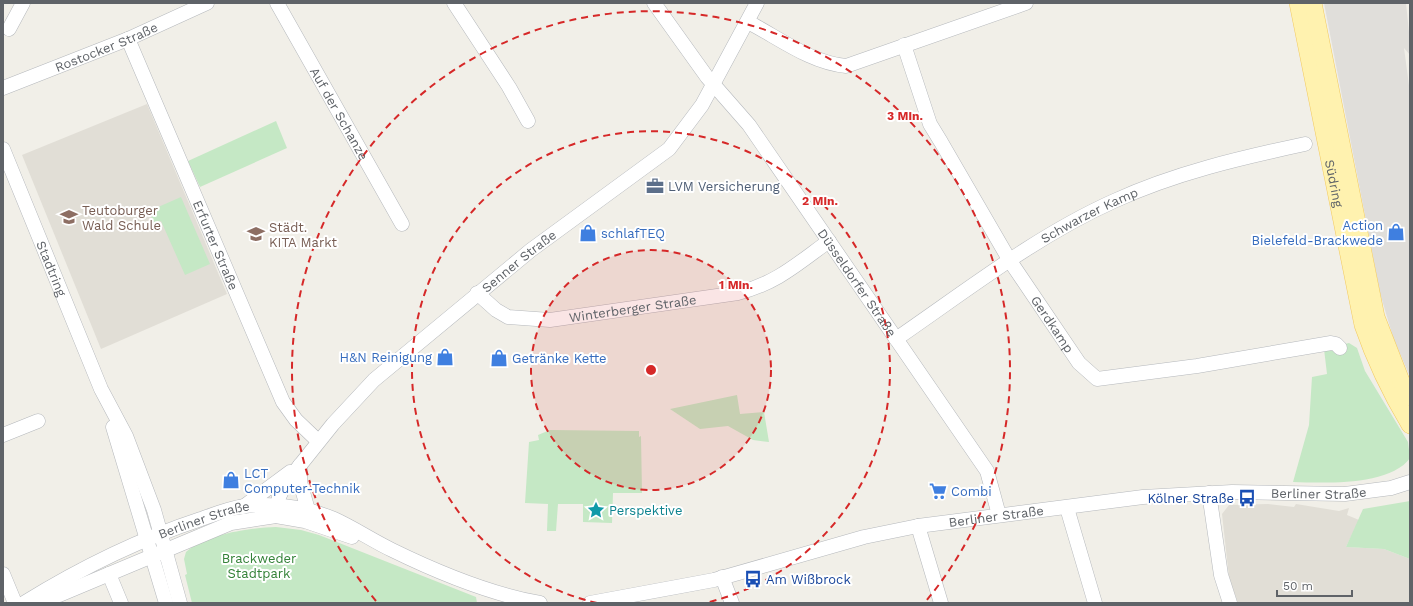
<svg xmlns="http://www.w3.org/2000/svg" width="1413" height="606" font-family="'Work Sans',sans-serif">
  <style>
    .industrial { fill: #e0deda }
    .education { fill: #e1ded6 }
    .green { fill: #c5e8c5 }
    .lines { fill: none; stroke-linecap: round; stroke-linejoin: round }
    .minor-casing { stroke: #b5b8bc; stroke-width: 15 }
    .major-casing { stroke: #f2c960; stroke-width: 18 }
    .minor { stroke: #fff; stroke-width: 14 }
    .major { stroke: #fff2af; stroke-width: 17 }
    .ring { fill: none; stroke: #d62828; stroke-width: 2; stroke-dasharray: 7 5 }
    .labels { text-anchor: middle; stroke-width: 4; stroke-linejoin: round; paint-order: stroke }
    .street-label { font-size: 13px; fill: #5f6368; stroke: #fff }
    .service-label { font-size: 13px; fill: #4e5e75; stroke: #fff; text-anchor: start }
    .education-label { font-size: 13px; fill: #785e54; stroke: #fff; text-anchor: start }
    .shop-label { font-size: 13px; fill: #366cbe; stroke: #fff; text-anchor: start }
    .transit-label { font-size: 13px; fill: #164399; stroke: #fff; text-anchor: end }
    .culture-label { font-size: 13px; fill: #0d838f; stroke: #fff; text-anchor: start }
    .park-label { font-size: 13px; fill: #348238; stroke: #fff }
    .centre { fill: #d62828; stroke: #fff; stroke-width: 2 }
    .ring-label { font-size: 12px; text-anchor: middle; font-weight: bold; fill: #d62828; stroke: #fff; stroke-width: 4; stroke-linejoin: round; paint-order: stroke }
  </style>
  <rect width="100%" height="100%" fill="#f1efe8"/>
  <path class="industrial" d="M1324,3H1406L1410,42V55L1404,48L1410,93V377L1393,337L1380,293Z"/>
  <g class="education">
    <path d="M147,104L227,294L101,349L22,155Z"/>
    <path d="M1268,504L1294,507L1296,504L1339,511L1349,508L1347,515L1359,520L1346,547L1384,549L1410,559V603H1238L1229,577L1222,514L1229,505Z"/>
  </g>
  <g class="green">
    <path d="M276,121L287,148L200,187L188,161Z"/>
    <path d="M181,197L210,264L185,275L161,221L154,223L149,211Z"/>
    <path d="M1349,343L1357,348L1365,371L1408,442L1410,458C1390,486 1325,483 1293,482L1309,425L1312,377L1327,374L1324,349Z"/>
    <path d="M737,395L740,414L764,412L769,442L753,440L728,426L700,429L670,409Z"/>
    <path d="M550,430L639,431V437L641,436L642,493H613L612,523L583,522V504H558L556,531H547L548,504L525,503L529,442L539,440L538,435Z"/>
    <path d="M1410,501V559L1384,549L1346,547L1363,509Z"/>
    <path d="M276,527L301,530L319,535L476,597L477,603H192L185,575L187,574L184,559L186,552C206,534 249,528 276,527Z"/>
  </g>
  <g class="lines">
    <g class="minor-casing">
      <g id="minor">
        <path id="s1" d="M277,3L402,224"/>
        <path d="M454,3L509,87L528,121"/>
        <path id="s2" d="M654,3L707,77L749,125L987,471L999,515"/>
        <path d="M748,22C779,38 811,63 846,66L1026,3"/>
        <path d="M9,29L23,3"/>
        <path id="s3" d="M128,39L283,402L296,420L318,441"/>
        <path id="s4" d="M904,45L930,124L941,142L1010,261L1079,363L1097,379L1197,366L1331,343L1336,344L1340,348"/>
        <path id="s5" d="M3,88L128,39L207,3"/>
        <path id="s6" d="M3,149L101,389L126,436L154,510L180,603"/>
        <path id="s7" d="M477,293L496,310L508,317L550,320L738,293C777,283 797,264 829,241"/>
        <path id="s8" d="M896,339C966,291 1036,236 1114,201C1175,173 1240,158 1305,144"/>
        <path d="M113,427L166,603"/>
        <path d="M3,435L38,421"/>
        <path d="M300,465V482L308,510"/>
        <path d="M1209,493L1221,575L1230,603"/>
        <path d="M243,507L290,472"/>
        <path d="M1067,508L1095,603"/>
        <path id="s9" d="M276,516L279,497L285,484L333,424L374,380L531,250L669,149L702,105L757,3"/>
        <path d="M918,526L941,603"/>
        <path d="M3,574L15,603"/>
        <path d="M109,574L121,603"/>
        <path d="M722,577L732,603"/>
        <path d="M34,602L59,595L231,523L276,516L305,521L352,537"/>
        <path id="s10" d="M24,603C79,569 140,539 201,519C215,514 230,508 245,506C274,503 306,507 334,519C354,528 373,541 392,550C439,573 490,594 540,603"/>
        <path id="s11" d="M590,603L714,580L864,537L918,526L1143,497L1232,492L1345,494L1391,488L1410,482"/>
      </g>
    </g>
    <g class="major-casing">
      <g id="major">
        <path id="s12" d="M1298,3L1363,325C1375,360 1391,393 1410,425"/>
        <path d="M1313,3L1376,317L1401,381L1410,397"/>
      </g>
    </g>
    <use href="#minor" class="minor"/>
    <use href="#major" class="major"/>
  </g>
  <circle cx="651" cy="370" r="120" fill="#d62828" fill-opacity=".12"/>
  <g class="ring">
    <circle cx="651" cy="370" r="120"/>
    <path d="M597 603A239 239 0 1 1 705 603"/>
    <path d="M376 601A359 359 0 1 1 926 601"/>
  </g>
  <defs>
    <g id="office-bare" transform="scale(1.38)"><path d="M-6-3h4V-5.5h4V-3h4V5H-6ZM-1-4.5V-3h2v-1.5ZM-6 0V1H6V0Z" fill="#5c6f8a" stroke="#fff" stroke-width="2.5" paint-order="stroke"/></g>
    <g id="school-bare" transform="scale(1.38)"><path d="M0-5L7-2L0 1L-7-2ZM-4 1L0 2.5L4 1V4Q0 6-4 4Z" fill="#8d6e63" stroke="#fff" stroke-width="2.5" paint-order="stroke"/></g>
    <g id="shop-bare" transform="scale(1.38)"><path d="M-5-2.5h2.3a2.7 3.5 0 0 1 5.4 0H5L5.5 6h-11ZM-1.5-2.5h3a1.5 2.3 0 0 0-3 0Z" fill="#3f7fe0" stroke="#fff" stroke-width="2.5" paint-order="stroke"/></g>
    <g id="supermarket-bare" transform="scale(1.38)"><path d="M-6-5.5h2.5l.6 2H6L4.5 2H-2.5L-4.4-4H-6ZM-1.5 3.2a1.3 1.3 0 1 0 .1 0ZM3 3.2a1.3 1.3 0 1 0 .1 0Z" fill="#3f7fe0" stroke="#fff" stroke-width="2.5" paint-order="stroke"/></g>
    <g id="bus-bare" transform="scale(1.38)"><path d="M-5-6H5V4H4V6H2V4H-2V6H-4V4H-5ZM-3.5-4V0h7V-4ZM-3.5 1.2v1.5H-2V1.2ZM2 1.2v1.5H3.5V1.2Z" fill="#1a4fb4" stroke="#fff" stroke-width="2.5" paint-order="stroke"/></g>
    <g id="sight-bare" transform="scale(1.38)"><path d="M0-6L1.8-2.2L6-1.7L2.9 1.2L3.7 5.4L0 3.3L-3.7 5.4L-2.9 1.2L-6-1.7L-1.8-2.2Z" fill="#0f9aa8" stroke="#fff" stroke-width="2.5" paint-order="stroke"/></g>
  </defs>
  <g fill-rule="evenodd">
    <use href="#office-bare" x="655" y="186"/>
    <use href="#school-bare" x="69" y="217"/>
    <use href="#shop-bare" x="1396" y="232"/>
    <use href="#shop-bare" x="588" y="233"/>
    <use href="#school-bare" x="256" y="234"/>
    <use href="#shop-bare" x="445" y="357"/>
    <use href="#shop-bare" x="499" y="358"/>
    <use href="#shop-bare" x="231" y="480"/>
    <use href="#supermarket-bare" x="938" y="491"/>
    <use href="#bus-bare" x="1247" y="498"/>
    <use href="#sight-bare" x="596" y="510"/>
    <use href="#bus-bare" x="753" y="579"/>
  </g>
  <g class="labels">
    <g class="street-label">
      <text dy="5" stroke="none"><textPath href="#s5" startOffset="111">Rostocker Straße</textPath></text>
      <text dy="5" stroke="none"><textPath href="#s1" startOffset="127">Auf der Schanze</textPath></text>
      <text dy="5" stroke="none"><textPath href="#s12" startOffset="184">Südring</textPath></text>
      <text dy="5" stroke="none"><textPath href="#s8" startOffset="230">Schwarzer Kamp</textPath></text>
      <text dy="5" stroke="none"><textPath href="#s3" startOffset="224">Erfurter Straße</textPath></text>
      <text dy="5" stroke="none"><textPath href="#s9" startOffset="358">Senner Straße</textPath></text>
      <text dy="5" stroke="none"><textPath href="#s6" startOffset="129">Stadtring</textPath></text>
      <text dy="5" stroke="none"><textPath href="#s2" startOffset="346">Düsseldorfer Straße</textPath></text>
      <text dy="5" stroke="none"><textPath href="#s7" startOffset="165">Winterberger Straße</textPath></text>
      <text dy="5" stroke="none"><textPath href="#s4" startOffset="318">Gerdkamp</textPath></text>
      <text dy="5" stroke="none"><textPath href="#s11" startOffset="740">Berliner Straße</textPath></text>
      <text dy="5" stroke="none"><textPath href="#s11" startOffset="416">Berliner Straße</textPath></text>
      <text dy="5" stroke="none"><textPath href="#s10" startOffset="199">Berliner Straße</textPath></text>
    </g>
    <g class="service-label">
      <text x="668" y="191">LVM Versicherung</text>
    </g>
    <g class="education-label">
      <text x="82" y="215">Teutoburger<tspan x="82" dy="15">Wald Schule</tspan></text>
      <text x="269" y="232">Städt.<tspan x="269" dy="15">KITA Markt</tspan></text>
    </g>
    <g class="shop-label">
      <text x="1383" y="230" text-anchor="end">Action<tspan x="1383" dy="15">Bielefeld-Brackwede</tspan></text>
      <text x="601" y="238">schlafTEQ</text>
      <text x="432" y="362" text-anchor="end">H&amp;N Reinigung</text>
      <text x="512" y="363">Getränke Kette</text>
      <text x="244" y="478">LCT<tspan x="244" dy="15">Computer-Technik</tspan></text>
      <text x="951" y="496">Combi</text>
    </g>
    <g class="transit-label">
      <text x="1234" y="503">Kölner Straße</text>
      <text x="766" y="584" text-anchor="start">Am Wißbrock</text>
    </g>
    <g class="culture-label">
      <text x="609" y="515">Perspektive</text>
    </g>
    <g class="park-label">
      <text x="259" y="563">Brackweder<tspan x="259" dy="15">Stadtpark</tspan></text>
    </g>
  </g>
  <circle cx="651" cy="370" r="6" class="centre"/>
  <g class="ring-label">
    <text x="905" y="120">3 Min.</text>
    <text x="820" y="205">2 Min.</text>
    <text x="736" y="289">1 Min.</text>
  </g>
  <rect width="1413" height="606" fill="none" stroke="#5f6368" stroke-width="8"/>
  <path d="M1277 590v6h75v-6" fill="none" stroke="#5f6368" stroke-width="2"/>
  <text x="1283" y="590" font-size="12" fill="#5f6368" stroke="#ffffff" stroke-width="3" paint-order="stroke">50 m</text>
</svg>
